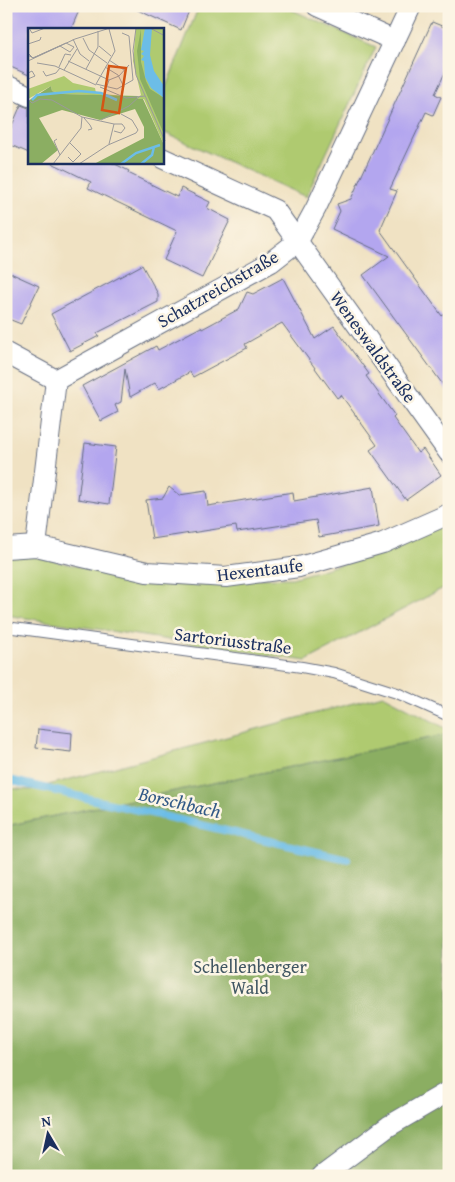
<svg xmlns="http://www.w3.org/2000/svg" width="455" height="1182" font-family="'Gentium Book Plus',serif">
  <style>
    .green { fill: #afca70; stroke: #657c67 }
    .forest { fill: #8bae62; stroke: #536e60 }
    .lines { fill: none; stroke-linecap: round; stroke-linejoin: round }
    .stream { stroke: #6cbde7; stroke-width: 8 }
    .building { fill: #b3a6ef }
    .service-casing { stroke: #666e81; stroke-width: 12 }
    .minor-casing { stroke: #666e81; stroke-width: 22 }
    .service { stroke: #fff; stroke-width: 10 }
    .minor { stroke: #fff; stroke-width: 20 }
    .labels { text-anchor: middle; stroke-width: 5; stroke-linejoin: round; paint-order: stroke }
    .street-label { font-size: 18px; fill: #1b2f5e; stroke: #fcf5e5 }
    .park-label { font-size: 18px; fill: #405662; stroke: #fcf5e5 }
    .water-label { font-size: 19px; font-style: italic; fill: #335a87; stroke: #fcf5e5 }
    .inset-river { fill: none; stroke: #6cbde7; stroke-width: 2.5 }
    .inset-road { fill: none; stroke: #9b9a9b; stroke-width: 1 }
    .view { fill: #d45514; fill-opacity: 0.15; stroke: #d45514; stroke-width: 2.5 }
    .inset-edge { fill: none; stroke: #1b2f5e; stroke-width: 2.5 }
  </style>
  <rect width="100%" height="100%" fill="#fcf5e5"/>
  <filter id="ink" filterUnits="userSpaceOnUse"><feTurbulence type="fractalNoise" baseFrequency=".02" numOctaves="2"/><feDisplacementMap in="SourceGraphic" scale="10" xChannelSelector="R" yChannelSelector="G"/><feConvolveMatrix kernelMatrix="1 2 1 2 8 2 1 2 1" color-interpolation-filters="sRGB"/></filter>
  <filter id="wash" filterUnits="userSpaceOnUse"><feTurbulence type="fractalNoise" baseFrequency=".0096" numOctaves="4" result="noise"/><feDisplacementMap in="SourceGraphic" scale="20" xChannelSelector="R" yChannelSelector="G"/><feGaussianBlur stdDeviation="1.12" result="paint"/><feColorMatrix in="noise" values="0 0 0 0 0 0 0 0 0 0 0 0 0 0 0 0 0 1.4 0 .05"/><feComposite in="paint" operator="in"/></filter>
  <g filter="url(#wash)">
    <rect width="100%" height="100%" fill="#f0e2c3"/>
    <g class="green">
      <path d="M199,6H283L376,47L306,197L163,132V94Z"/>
      <path d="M449,521V585L306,661L6,615V556L24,554L138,580L292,578L389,551Z"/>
      <path d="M383,695L449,730V734L6,826V788L30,790Z"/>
    </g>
    <g class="forest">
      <path d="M449,734V1088L318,1176H6V826Z"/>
      <path d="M449,1093V1176H326Z"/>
    </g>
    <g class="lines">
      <path class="stream" d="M6,777L9,780L347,859"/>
    </g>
    <g id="blocks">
      <g class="building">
        <path d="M6,6H81L71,29H29V75L6,65Z"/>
        <path d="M129,6H191L181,30Z"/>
        <path d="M432,22L449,29V64L435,94L441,97L433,115L426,112L390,189L397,191L380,230L442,316L449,311V393L363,275L389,256L332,229L340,211L337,204L351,199Z"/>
        <path d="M21,105L29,108V153L6,143V139Z"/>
        <path d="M50,162H111L129,171L128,173L177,197L181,188L210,202L207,208L230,220L202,278L164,260L177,231L88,188L91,182Z"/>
        <path d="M142,265L158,294V302L97,333L99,336L70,351L51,314Z"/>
        <path d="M6,271L39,286L21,324L6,318Z"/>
        <path d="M283,278L315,339L334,326L369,374L366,376L395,416L393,418L406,436L418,453L423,449L441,475L406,500L370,450L377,445L341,395L337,398L282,323L245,344L247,348L193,377L190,372L159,389L155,383L130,397L125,369L121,402L115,405L118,412L101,421L82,386L156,346L158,350L201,327L202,329L239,309L247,292L253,294Z"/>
        <path d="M85,443L116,447L109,504L78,499Z"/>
        <path d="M169,487L179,495L206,491L208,506L293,492L294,501L373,487L379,526L319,537L316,520L237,532L236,526L152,539L146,500L163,498Z"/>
        <path d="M38,729L72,733L71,752L36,748Z"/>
      </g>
    </g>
  </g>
  <g filter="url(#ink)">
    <use href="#blocks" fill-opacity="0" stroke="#666e81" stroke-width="1"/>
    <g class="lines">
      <g class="service-casing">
        <path id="service" d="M6,627L302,667L334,673L397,693L449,716"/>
      </g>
      <g class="minor-casing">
        <g id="minor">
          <path d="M317,6L395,41"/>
          <path d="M6,85L29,96"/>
          <path d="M162,158L275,210L449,453"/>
          <path d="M6,353L56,380"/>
          <path d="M36,546L56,380L271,262L298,241L316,208L411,6"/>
          <path d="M6,548L36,546L147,572L226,577L299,567L383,543L449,514"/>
          <path d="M322,1176L389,1126L449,1091"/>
        </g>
      </g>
      <use href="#service" class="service"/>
      <use href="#minor" class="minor"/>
    </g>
  </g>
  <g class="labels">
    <g class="street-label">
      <text transform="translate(218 289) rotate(-30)" y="6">Schatzreichstraße</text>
      <text transform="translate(373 347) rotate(54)" y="6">Weneswaldstraße</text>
      <text transform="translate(260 570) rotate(-7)" y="6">Hexentaufe</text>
      <text transform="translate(233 641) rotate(7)" y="6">Sartoriusstraße</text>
    </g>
    <g class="park-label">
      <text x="250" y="973">Schellenberger<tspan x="250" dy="21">Wald</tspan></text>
    </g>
    <g class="water-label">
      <text transform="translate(180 802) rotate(13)" y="7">Borschbach</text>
    </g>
  </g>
  <g transform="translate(28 28)">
    <rect width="136" height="136" fill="#f0e2c3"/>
    <path d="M108,0H136V117L116,71H108L113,67L105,33ZM36,48L45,55L67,60L68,65L94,68L36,66L24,63L23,58L0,71V61Z" fill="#afca70"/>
    <path d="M113,1V34L118,53L122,61L136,70V106L112,51L109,23ZM23,58L24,63L35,66L110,68L109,71H115L136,117V136H66L116,110V99L107,81L72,92L34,82L11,90L30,122L13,136H0V73Z" fill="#8bae62"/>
    <path d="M117,0H124L122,27L126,43L136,58V70L123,60L117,49L116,33L113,32L116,28L113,26L116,23L113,22Z" fill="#6cbde7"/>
    <path class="inset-river" d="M4,72L9,67L51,63L73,65L89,72M93,136L108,125L132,117M113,136L124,127L126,119"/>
    <path class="inset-road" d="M1,0L4,5L17,0M108,0L105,23L108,47L137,113M122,0L137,8M81,1L87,23M55,10L61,22L79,35M45,11L52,26L61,33M0,16L12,12L13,9M71,18L83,28M0,25L5,30L38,15L46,19L42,24L32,18L5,30L0,27M81,32L96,42M0,33L47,11L82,0M40,33L81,52M9,35L27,38L68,57M31,39L37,26L43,27M77,39L90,47L96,59M58,41L70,19V3M36,42L49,21M15,43L18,48L28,45L32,40M0,45L4,43L7,48L0,51M68,56L89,61L105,52L101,8L94,5M68,56L87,23M79,58L81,52L91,48L101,37M72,59L98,70L117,68M0,71L4,75L12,71L24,72L54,89L86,96M56,90L62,97L64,101L60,102M73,92L101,78L112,68M86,103L93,105L97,100L94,96H86M29,111L26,113L32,127M81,116L86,96M40,129L45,134L53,126L42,115M25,136L53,100L54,89M51,136L80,117L108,105L110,102L104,92L93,86"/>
    <path class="view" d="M81,38L98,40L91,85L74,82Z"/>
    <rect width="136" height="136" class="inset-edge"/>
  </g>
  <rect width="455" height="1182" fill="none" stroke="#fcf5e5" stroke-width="25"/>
  <g transform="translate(48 1134) rotate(351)" stroke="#fcf5e5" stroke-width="4" paint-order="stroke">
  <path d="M0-4L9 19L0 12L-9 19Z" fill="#1b2f5e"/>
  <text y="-8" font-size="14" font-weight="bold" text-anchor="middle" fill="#1b2f5e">N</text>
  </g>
</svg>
